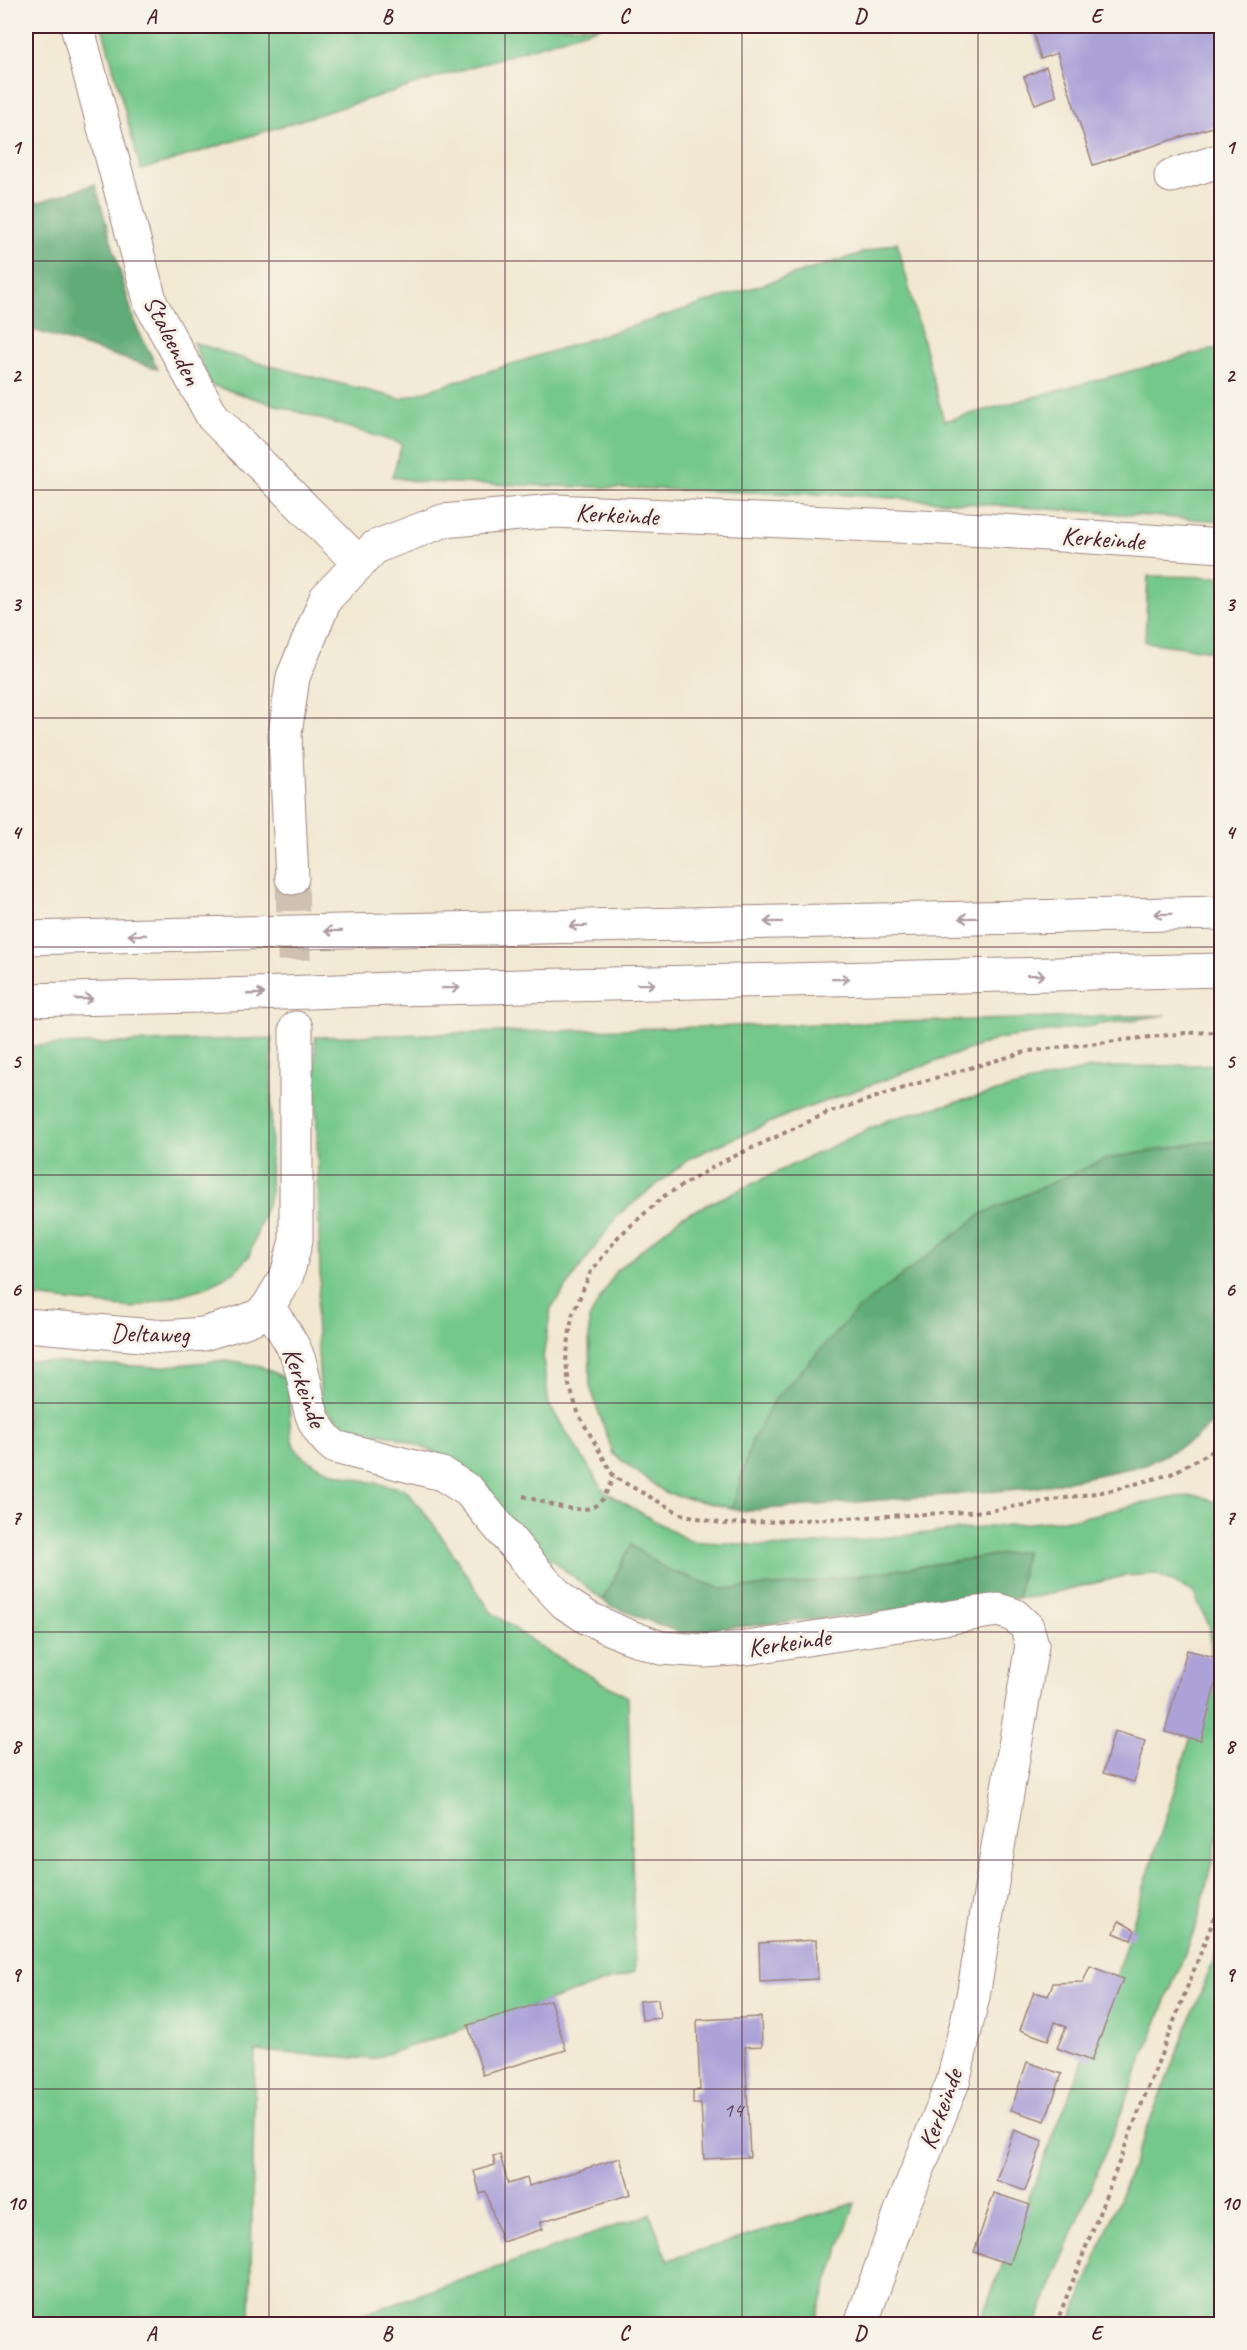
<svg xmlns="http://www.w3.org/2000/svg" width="1247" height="2350" font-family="Caveat,sans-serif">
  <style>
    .green { fill: #75c88b; stroke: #60745b; stroke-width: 1.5 }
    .forest { fill: #60ac77; stroke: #556651; stroke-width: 1.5 }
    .building { fill: #aca2d8 }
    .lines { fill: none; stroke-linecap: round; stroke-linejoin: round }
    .minor-tunnel { stroke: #d0c0b1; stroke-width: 33; stroke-dasharray: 33 16; stroke-linecap: butt }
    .minor-casing { stroke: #9e847e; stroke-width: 35 }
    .highway-casing { stroke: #9e847e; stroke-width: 35 }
    .path { stroke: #9e847e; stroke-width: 4; stroke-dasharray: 4.5 4.5; stroke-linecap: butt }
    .minor { stroke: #fff; stroke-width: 33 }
    .highway { stroke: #fff; stroke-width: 33 }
    .highway-bridge-casing { stroke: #9e847e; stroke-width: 35; stroke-linecap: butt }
    .highway-bridge { stroke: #fff; stroke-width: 33 }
    .oneway { stroke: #ae9aa0 }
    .grid { fill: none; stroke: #4a1f2b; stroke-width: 1.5; stroke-opacity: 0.55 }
    .labels { text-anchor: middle; stroke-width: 6; stroke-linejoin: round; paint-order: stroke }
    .number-label { font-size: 22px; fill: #624056 }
    .street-label { font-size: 26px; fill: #4a1f2b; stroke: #f7f3e8 }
    .neatline { fill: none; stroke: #4a1f2b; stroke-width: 2 }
    .grid-label { font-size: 20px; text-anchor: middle; font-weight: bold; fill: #4a1f2b }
  </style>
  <rect width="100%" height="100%" fill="#f7f3e8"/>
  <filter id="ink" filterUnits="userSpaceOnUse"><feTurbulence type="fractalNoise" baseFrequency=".0167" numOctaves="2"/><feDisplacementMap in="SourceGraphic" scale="12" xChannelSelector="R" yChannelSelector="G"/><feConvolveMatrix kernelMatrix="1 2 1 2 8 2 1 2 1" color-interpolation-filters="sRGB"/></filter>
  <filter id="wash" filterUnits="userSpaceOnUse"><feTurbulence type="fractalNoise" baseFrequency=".008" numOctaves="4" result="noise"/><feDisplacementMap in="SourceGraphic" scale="24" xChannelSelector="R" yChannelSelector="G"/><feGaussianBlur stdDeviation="1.35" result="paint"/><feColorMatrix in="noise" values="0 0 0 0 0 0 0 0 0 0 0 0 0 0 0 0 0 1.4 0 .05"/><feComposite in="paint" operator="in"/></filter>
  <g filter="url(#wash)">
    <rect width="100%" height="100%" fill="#f2e8d2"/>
    <g class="green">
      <path d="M102,26H603L141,170Z"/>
      <path d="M897,242L944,421L1221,347V521L850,495L421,482L392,477L402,444L211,385L193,342L247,360L401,399Z"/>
      <path d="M1148,576L1221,577V652L1145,642Z"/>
      <path d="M1167,1015L998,1039L787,1115L692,1157L618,1215L551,1308L543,1358L549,1405L604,1491L689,1541L786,1547L1080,1518L1169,1497L1201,1496L1221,1505V1822L1198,1921L1036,2324H979L1115,1980L1212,1669L1210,1628L1193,1592L1156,1574L1124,1576L1036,1597L1018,1598L1025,1551L791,1585L722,1589L666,1569L631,1545L603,1600L529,1542L449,1458L394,1436L346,1428L321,1405L316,1316L320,1277L315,1037Z"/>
      <path d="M272,1038L270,1195L249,1256L235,1271L207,1287L133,1308L26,1296V1046Z"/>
      <path d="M1221,1064V1139H1218L752,1441L732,1508L667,1494L613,1454L590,1386L589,1319L615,1272L681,1217L890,1119L1090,1068Z"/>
      <path d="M226,1360L260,1366L289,1380C290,1399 288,1421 292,1440C299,1473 377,1483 405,1489L432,1522L491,1612L548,1652L628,1697L635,1972L372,2059L255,2051L250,2324H26V1361L156,1367Z"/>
      <path d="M1221,1941V2314L1217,2324H1070Z"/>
      <path d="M855,2203L814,2324H335L650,2214L668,2260Z"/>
    </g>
    <g class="forest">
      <path d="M95,184L135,324L158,369L26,328V206Z"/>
      <path d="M1221,1139V1415L1194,1440L1145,1465L1034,1488L743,1511L732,1508L752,1441L775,1399L857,1310L982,1214L1105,1159Z"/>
      <path d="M631,1545L666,1569L722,1589L791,1585L1025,1551L1018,1598L681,1633L611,1606L603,1600Z"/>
    </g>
    <g id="blocks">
      <g class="building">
        <path d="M1031,26H1222V124L1093,165L1057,53L1041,59Z"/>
        <path d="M1046,67L1057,96L1035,104L1024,77Z"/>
        <path d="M1187,1650L1222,1659L1201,1741L1165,1732Z"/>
        <path d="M1114,1731L1145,1740L1134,1782L1103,1773Z"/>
        <path d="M1119,1921L1135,1930L1131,1940L1114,1933Z"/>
        <path d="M816,1940L818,1979L760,1982L759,1943Z"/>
        <path d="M1090,1966L1123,1979L1091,2061L1057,2048L1066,2027L1055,2022L1048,2040L1020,2030L1034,1992L1048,1996L1053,1983L1083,1982Z"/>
        <path d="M658,1999L660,2018L642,2020L640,2001Z"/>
        <path d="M550,2000L566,2050L483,2075L468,2025Z"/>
        <path d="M761,2017L762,2046L745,2047L750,2157L704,2159L701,2104H693V2091L700,2090L697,2020Z"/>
        <path d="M1027,2062L1062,2074L1045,2121L1011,2110Z"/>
        <path d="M1014,2130L1043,2141L1025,2191L996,2180Z"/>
        <path d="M500,2155L508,2184L527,2178L529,2186L620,2158L631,2194L540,2222L543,2229L502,2242L486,2192L480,2194L474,2171L495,2165L493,2156Z"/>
        <path d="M994,2193L1030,2205L1010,2264L974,2252Z"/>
      </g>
    </g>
  </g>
  <g filter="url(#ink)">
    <use href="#blocks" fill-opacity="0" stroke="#9e847e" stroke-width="1.5"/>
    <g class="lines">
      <path class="minor-tunnel" d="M292,878L296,1028"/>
      <g class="minor-casing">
        <g id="minor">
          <path d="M77,26L151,304L213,417L359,563"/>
          <path d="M1171,176L1222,160"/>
          <path d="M292,878L285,734L293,677L326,598L375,547L443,521L554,511L987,530L1222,546"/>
          <path d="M268,1307C278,1322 290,1338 297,1355C311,1389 302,1421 335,1447L442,1474L469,1491L544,1581L565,1603L588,1618L625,1635L661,1648L705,1651L747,1648L998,1610L1014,1615L1027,1627L1032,1645L973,1996L953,2082L901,2211L861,2324"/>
          <path d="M26,1325L164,1337L203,1334L243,1322L258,1316L268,1307L287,1275L296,1240V1028"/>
        </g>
      </g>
      <g class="highway-casing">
        <g id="highway">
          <path d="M392,930L1222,913"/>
          <path d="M26,938L195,934"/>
          <path d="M393,989L1222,970"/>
          <path d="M26,1000L197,996"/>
        </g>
      </g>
      <g class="path">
        <path d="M1222,1032L1185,1033L1029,1051L928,1080L825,1114L722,1162L664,1196L618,1237L590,1273L572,1316L566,1361L569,1385L579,1415L614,1477L681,1514L724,1524L988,1511L1113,1490L1171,1474L1222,1446"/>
        <path d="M523,1496C542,1501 585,1519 600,1502C606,1495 610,1484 614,1477"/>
        <path d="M1056,2324L1222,1898"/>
      </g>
      <use href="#minor" class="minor"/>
      <use href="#highway" class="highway"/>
      <g class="highway-bridge-casing">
        <g id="highway-bridge">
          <path d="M195,934L392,930"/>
          <path d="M197,996L393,989"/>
        </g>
      </g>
      <use href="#highway-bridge" class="highway-bridge"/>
    </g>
    <defs><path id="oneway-shaft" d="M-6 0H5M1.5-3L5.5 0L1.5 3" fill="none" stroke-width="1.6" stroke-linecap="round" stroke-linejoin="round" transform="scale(1.5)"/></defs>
    <g class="oneway">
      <use href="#oneway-shaft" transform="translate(1163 914) rotate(179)"/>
      <use href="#oneway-shaft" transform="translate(968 918) rotate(179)"/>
      <use href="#oneway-shaft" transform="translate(773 922) rotate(179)"/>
      <use href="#oneway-shaft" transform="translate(578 926) rotate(179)"/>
      <use href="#oneway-shaft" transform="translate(333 931) rotate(179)"/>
      <use href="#oneway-shaft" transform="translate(137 935) rotate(179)"/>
      <use href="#oneway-shaft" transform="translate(1036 975) rotate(-1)"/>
      <use href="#oneway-shaft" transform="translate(841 979) rotate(-1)"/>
      <use href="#oneway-shaft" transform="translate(646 984) rotate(-1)"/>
      <use href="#oneway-shaft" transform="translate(451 988) rotate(-1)"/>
      <use href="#oneway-shaft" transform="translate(256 994) rotate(-2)"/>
      <use href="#oneway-shaft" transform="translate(84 999) rotate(-2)"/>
    </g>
  </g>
  <path class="grid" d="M269,26V2324M505,26V2324M742,26V2324M978,26V2324M26,261H1222M26,490H1222M26,718H1222M26,947H1222M26,1175H1222M26,1403H1222M26,1632H1222M26,1860H1222M26,2089H1222"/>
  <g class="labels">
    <g class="number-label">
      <text x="733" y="2117">14</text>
    </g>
    <g class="street-label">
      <text transform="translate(173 340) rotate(63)" y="9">Staleenden</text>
      <text transform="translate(617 514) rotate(3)" y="9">Kerkeinde</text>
      <text transform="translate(1103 538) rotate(4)" y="9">Kerkeinde</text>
      <text transform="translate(150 1333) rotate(1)" y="9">Deltaweg</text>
      <text transform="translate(305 1387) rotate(70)" y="9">Kerkeinde</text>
      <text transform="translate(789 1642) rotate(-8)" y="9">Kerkeinde</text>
      <text transform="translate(940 2109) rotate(-70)" y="9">Kerkeinde</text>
    </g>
  </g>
  <rect width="1247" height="2350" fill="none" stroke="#f7f3e8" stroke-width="66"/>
  <rect x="33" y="33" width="1181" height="2284" class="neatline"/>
  <g class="grid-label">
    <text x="151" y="23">A</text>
    <text x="387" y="23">B</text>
    <text x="624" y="23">C</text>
    <text x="860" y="23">D</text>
    <text x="1096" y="23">E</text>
    <text x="16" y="154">1</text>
    <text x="1230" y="154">1</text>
    <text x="16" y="382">2</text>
    <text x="1230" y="382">2</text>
    <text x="16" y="611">3</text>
    <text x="1230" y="611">3</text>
    <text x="16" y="839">4</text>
    <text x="1230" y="839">4</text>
    <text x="16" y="1068">5</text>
    <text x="1230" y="1068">5</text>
    <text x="16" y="1296">6</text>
    <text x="1230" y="1296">6</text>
    <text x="16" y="1524">7</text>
    <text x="1230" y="1524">7</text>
    <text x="16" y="1753">8</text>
    <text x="1230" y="1753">8</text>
    <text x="16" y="1981">9</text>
    <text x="1230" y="1981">9</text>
    <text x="16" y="2210">10</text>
    <text x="1230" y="2210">10</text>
    <text x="151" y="2340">A</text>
    <text x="387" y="2340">B</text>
    <text x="624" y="2340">C</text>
    <text x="860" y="2340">D</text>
    <text x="1096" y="2340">E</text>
  </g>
</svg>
